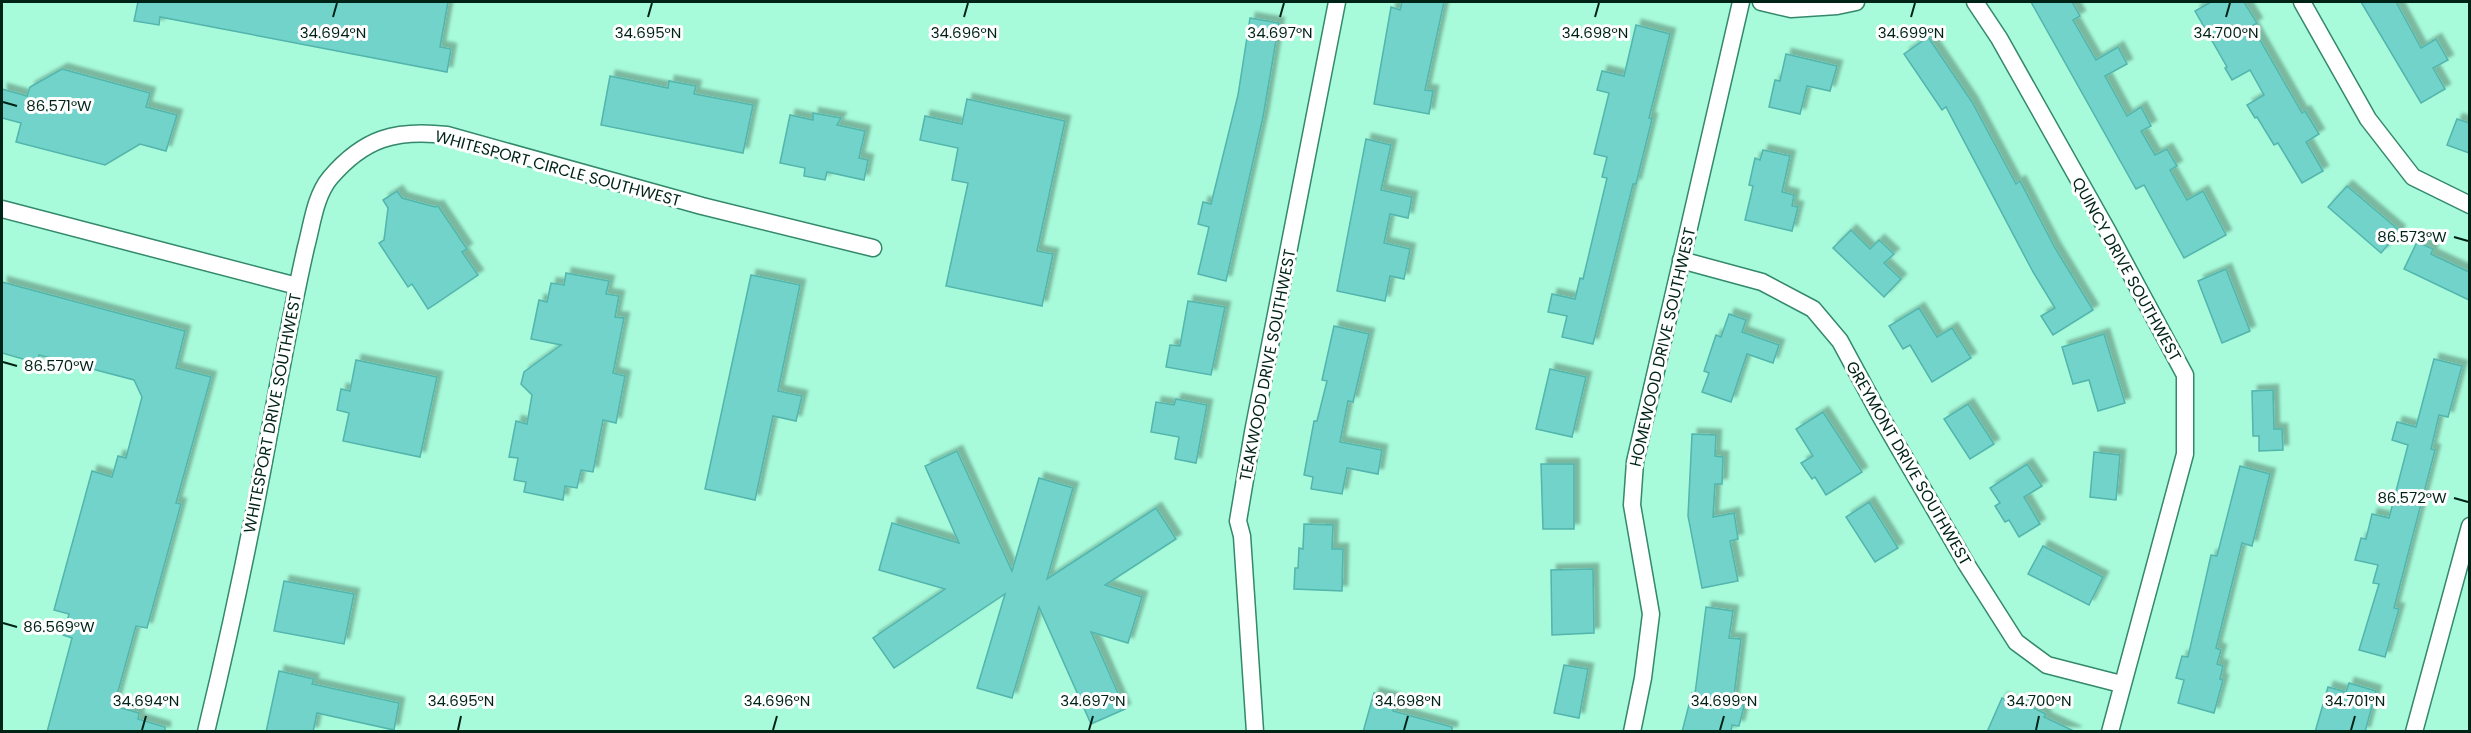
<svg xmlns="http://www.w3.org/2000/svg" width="2471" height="733" font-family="Poppins,sans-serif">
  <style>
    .building { fill: #71d3ca; stroke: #52b5ac; stroke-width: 1.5; filter: url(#shadow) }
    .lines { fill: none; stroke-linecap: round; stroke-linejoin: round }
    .street-casing { stroke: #34896c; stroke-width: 19 }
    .street { stroke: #fff; stroke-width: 16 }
    .ticks { fill: none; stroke: #002318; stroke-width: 2 }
    .labels { text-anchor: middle; stroke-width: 6; stroke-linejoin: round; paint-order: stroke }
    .street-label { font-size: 16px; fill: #002318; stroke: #fff }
    .ticks-label { font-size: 15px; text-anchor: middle; fill: #002318; stroke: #fff; stroke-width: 6; stroke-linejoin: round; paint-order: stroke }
  </style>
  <defs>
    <filter id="shadow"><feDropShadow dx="5.5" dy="-5.5" stdDeviation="1.5" flood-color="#0004"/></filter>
  </defs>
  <rect width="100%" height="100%" fill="#a7fbda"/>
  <g class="building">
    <path d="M138,2H448L440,47L451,49L447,72L160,17L159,25L134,21Z"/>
    <path d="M1402,2H1444L1425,90L1433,91L1429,114L1374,104L1391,7L1400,10Z"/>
    <path d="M2031,2H2072L2080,16L2073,20L2096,60L2118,47L2127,64L2105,76L2127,116L2141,107L2151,126L2141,131L2155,155L2167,149L2177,166L2170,170L2187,200L2203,191L2226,235L2184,258L2144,185L2136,189Z"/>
    <path d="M2211,2H2244L2257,23L2252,26L2302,113L2305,111L2319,134L2306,142L2323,171L2302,183L2278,143L2274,145L2257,117L2255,118L2247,105L2264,95L2250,70L2232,80L2225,68L2227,67L2195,11Z"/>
    <path d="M2361,2H2396L2421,48L2436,39L2448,60L2433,68L2445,89L2421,103Z"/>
    <path d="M1250,18L1279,23L1263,117L1226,281L1198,274L1209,227L1198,224L1203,202L1211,204L1238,95Z"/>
    <path d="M1636,25L1670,34L1649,118L1652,119L1636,184H1633L1593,344L1562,337L1567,316L1548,312L1552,294L1575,299L1580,278L1583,279L1607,178L1602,177L1607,157L1594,154L1609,93L1597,90L1602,71L1624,76Z"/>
    <path d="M1928,37L1972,102L2016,184L2020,181L2055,248L2093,310L2053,335L2041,316L2055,308L2033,272L1946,107L1942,110L1904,54Z"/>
    <path d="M1786,54L1837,66L1830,91L1807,86L1800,114L1769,107L1775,80L1780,81Z"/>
    <path d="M62,69L150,93L146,107L177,115L166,151L140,144L105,165L16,142L21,123L2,118V89L27,96L30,87Z"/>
    <path d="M610,76L668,88L669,81L696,86L694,94L753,105L743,153L601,125Z"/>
    <path d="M967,99L1065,121L1037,251L1053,254L1042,306L946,286L968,183L952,180L958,148L920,140L925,116L962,124Z"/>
    <path d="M813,113L841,118L837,125L865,131L859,158L868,160L864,180L827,172L825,180L804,176L805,168L780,163L790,115L813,120Z"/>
    <path d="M2457,119L2469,123V153L2447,145Z"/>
    <path d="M1366,139L1391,145L1381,190L1412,197L1408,218L1390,214L1384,243L1410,249L1404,279L1390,276L1385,301L1337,291Z"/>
    <path d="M1763,150L1790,156L1782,192L1794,195L1792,206L1798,207L1792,231L1745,220L1753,186L1749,185L1755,158L1760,160Z"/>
    <path d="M2347,186L2400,231L2381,253L2328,207Z"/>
    <path d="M397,191L402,198L435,207L438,206L467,249L462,252L478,275L428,309L412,284L408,287L379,243L384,240L388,208L383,200Z"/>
    <path d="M1851,230L1870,249L1879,240L1894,254L1884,263L1901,279L1884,297L1833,248Z"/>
    <path d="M2417,242L2433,249L2431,254L2469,272V300L2404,269Z"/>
    <path d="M2226,269L2250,331L2222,343L2198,281Z"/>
    <path d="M566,273L609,281L606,294L619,296L615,317L624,318L613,373L625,376L616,423L603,420L593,472L581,470L577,488L565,486L563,500L524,492L526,482L514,480L518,458L509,457L516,421L527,424L532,395L521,384L524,372L561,345L531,339L539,300L547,302L551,283L564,285Z"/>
    <path d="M751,275L800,285L778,391L802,396L796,421L773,416L755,500L705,489Z"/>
    <path d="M2,282L185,331L176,368L211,377L176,503L181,504L147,628L136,626L114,706L139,713L138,719L165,727V732H47L72,638L63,635L69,614L54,610L92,471L112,477L118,456L126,458L142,397L134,380L39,355L37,363L2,353Z"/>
    <path d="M1188,301L1225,307L1211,375L1166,367L1170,345L1180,346Z"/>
    <path d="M1919,308L1937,337L1952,328L1971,358L1932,382L1910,345L1903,349L1889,326Z"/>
    <path d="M1729,314L1746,320L1742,332L1779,345L1773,363L1747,354L1731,402L1702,392L1709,373L1704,371L1716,335L1721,337Z"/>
    <path d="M1334,326L1369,334L1353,402L1348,401L1340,442L1382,450L1378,474L1347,468L1342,494L1311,489L1313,477L1304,475L1314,421H1317L1327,381L1322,380Z"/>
    <path d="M2104,334L2125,403L2098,411L2089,380L2073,384L2062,347Z"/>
    <path d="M2434,359L2462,366L2448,417L2439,415L2431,449L2435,450L2394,608L2399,609L2385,657L2359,650L2379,584L2373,583L2378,565L2355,560L2361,538L2366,539L2372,514L2389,518L2408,445L2392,440L2397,422L2416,427Z"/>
    <path d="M356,360L437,377L420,457L343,441L349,413L337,410L341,389L350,391Z"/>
    <path d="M1550,369L1586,377L1572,437L1536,429Z"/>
    <path d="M2273,390L2274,429H2282L2283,450L2259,451V436H2253L2252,391Z"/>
    <path d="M1176,399L1207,405L1196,463L1175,459L1179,437L1151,432L1156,402L1174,405Z"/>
    <path d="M1968,404L1994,444L1970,459L1944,419Z"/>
    <path d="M1823,412L1862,472L1826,495L1815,477L1812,479L1801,463L1813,456L1796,429Z"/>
    <path d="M1692,434L1716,435L1715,456L1723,457L1722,484H1715L1713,517L1734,513L1738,539L1730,541L1738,581L1702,588L1688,516Z"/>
    <path d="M957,451L1012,571L1039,478L1073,488L1047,579L1156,508L1176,539L1105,585L1142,597L1128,643L1091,632L1125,709L1091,724L1039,607L1012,698L977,688L1005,594L894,668L873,638L945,589L879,570L892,523L959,543L925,466Z"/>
    <path d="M2094,452L2120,455L2116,500L2090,497Z"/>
    <path d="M1541,464H1574V529H1543Z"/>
    <path d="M2027,464L2042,486L2024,497L2040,524L2019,537L2009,520L2005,522L1995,506L2000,503L1990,488Z"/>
    <path d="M2240,466L2270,474L2252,546L2242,543L2216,648L2221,650L2217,664L2223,666L2220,679L2223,680L2214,713L2178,703L2184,680L2176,678L2182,656L2188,657L2211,555L2217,556Z"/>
    <path d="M1869,502L1898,548L1875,562L1846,517Z"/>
    <path d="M1304,524L1333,525L1332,549H1343L1342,591L1294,589L1295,568H1298L1299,548L1303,549Z"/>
    <path d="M2043,546L2103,577L2089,605L2028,574Z"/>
    <path d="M1593,569L1594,633L1552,635L1551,570Z"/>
    <path d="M284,581L354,594L344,644L274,631Z"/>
    <path d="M1706,607L1733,611L1729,638L1741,639L1733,703L1744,706L1739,726L1732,725L1731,732H1682L1692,693L1695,694Z"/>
    <path d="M1564,665L1588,669L1579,718L1554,713Z"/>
    <path d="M279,671L314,679L312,684L399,703L394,730L317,713L313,732H266Z"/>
    <path d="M2349,683L2376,691L2365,732H2315L2328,687L2346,692Z"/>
    <path d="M1374,693L1396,699L1393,711L1452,727V732H1363Z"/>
    <path d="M2002,698L2022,707L2023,703L2046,714L2044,717L2076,732H1987Z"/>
  </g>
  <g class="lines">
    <g class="street-casing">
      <g id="street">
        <path d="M1761,2L1791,9L1837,6L1856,2"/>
        <path d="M1975,2L1999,38L2107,230L2185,375V454L2110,732"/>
        <path d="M2302,2L2368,119L2413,177L2470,205"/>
        <path d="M2,209L297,286"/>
        <path d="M1681,260L1762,282L1813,309L1840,341L1881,417L1967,565L2016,642L2047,665L2121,684"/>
        <path d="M206,732C230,633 251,533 269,434C281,371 292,308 306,247C312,225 315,196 330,178C364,138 396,129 447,135L702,206L873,248"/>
        <path d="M1255,732L1242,536L1238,521L1253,432L1337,2"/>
        <path d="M1632,732L1643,678L1651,614L1632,505L1635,462L1741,2"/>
        <path d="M2414,732L2470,526"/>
      </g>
    </g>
    <use href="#street" class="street"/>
  </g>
  <path class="ticks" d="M333,17L337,3M648,17L652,3M964,17L968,3M1280,17L1284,3M1595,17L1599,3M1911,17L1915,3M2226,17L2230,3M3,102L17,106M2454,237L2468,241M3,362L17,366M2454,498L2468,502M3,623L17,627M142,730L146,716M458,730L461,716M773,730L777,716M1089,730L1093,716M1404,730L1408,716M1720,730L1724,716M2036,730L2039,716M2351,730L2355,716"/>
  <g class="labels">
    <g class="street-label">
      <text transform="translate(558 168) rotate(15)" y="6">WHITESPORT CIRCLE SOUTHWEST</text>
      <text transform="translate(2127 269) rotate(61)" y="6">QUINCY DRIVE SOUTHWEST</text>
      <text transform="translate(1662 347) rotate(-77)" y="6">HOMEWOOD DRIVE SOUTHWEST</text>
      <text transform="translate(1267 365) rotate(-79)" y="6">TEAKWOOD DRIVE SOUTHWEST</text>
      <text transform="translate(272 413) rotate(-79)" y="6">WHITESPORT DRIVE SOUTHWEST</text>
      <text transform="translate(1909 463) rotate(60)" y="6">GREYMONT DRIVE SOUTHWEST</text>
    </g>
  </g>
  <g class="ticks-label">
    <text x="333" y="38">34.694°N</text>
    <text x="648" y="38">34.695°N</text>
    <text x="964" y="38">34.696°N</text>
    <text x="1280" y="38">34.697°N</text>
    <text x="1595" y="38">34.698°N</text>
    <text x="1911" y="38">34.699°N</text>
    <text x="2226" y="38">34.700°N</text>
    <text x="59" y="111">86.571°W</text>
    <text x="2412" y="242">86.573°W</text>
    <text x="59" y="371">86.570°W</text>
    <text x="2412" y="503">86.572°W</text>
    <text x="59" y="632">86.569°W</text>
    <text x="146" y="706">34.694°N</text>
    <text x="461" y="706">34.695°N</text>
    <text x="777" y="706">34.696°N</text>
    <text x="1093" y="706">34.697°N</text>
    <text x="1408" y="706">34.698°N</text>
    <text x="1724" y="706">34.699°N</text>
    <text x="2039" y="706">34.700°N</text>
    <text x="2355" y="706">34.701°N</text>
  </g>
  <rect width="2471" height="733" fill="none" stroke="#002318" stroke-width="6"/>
</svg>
